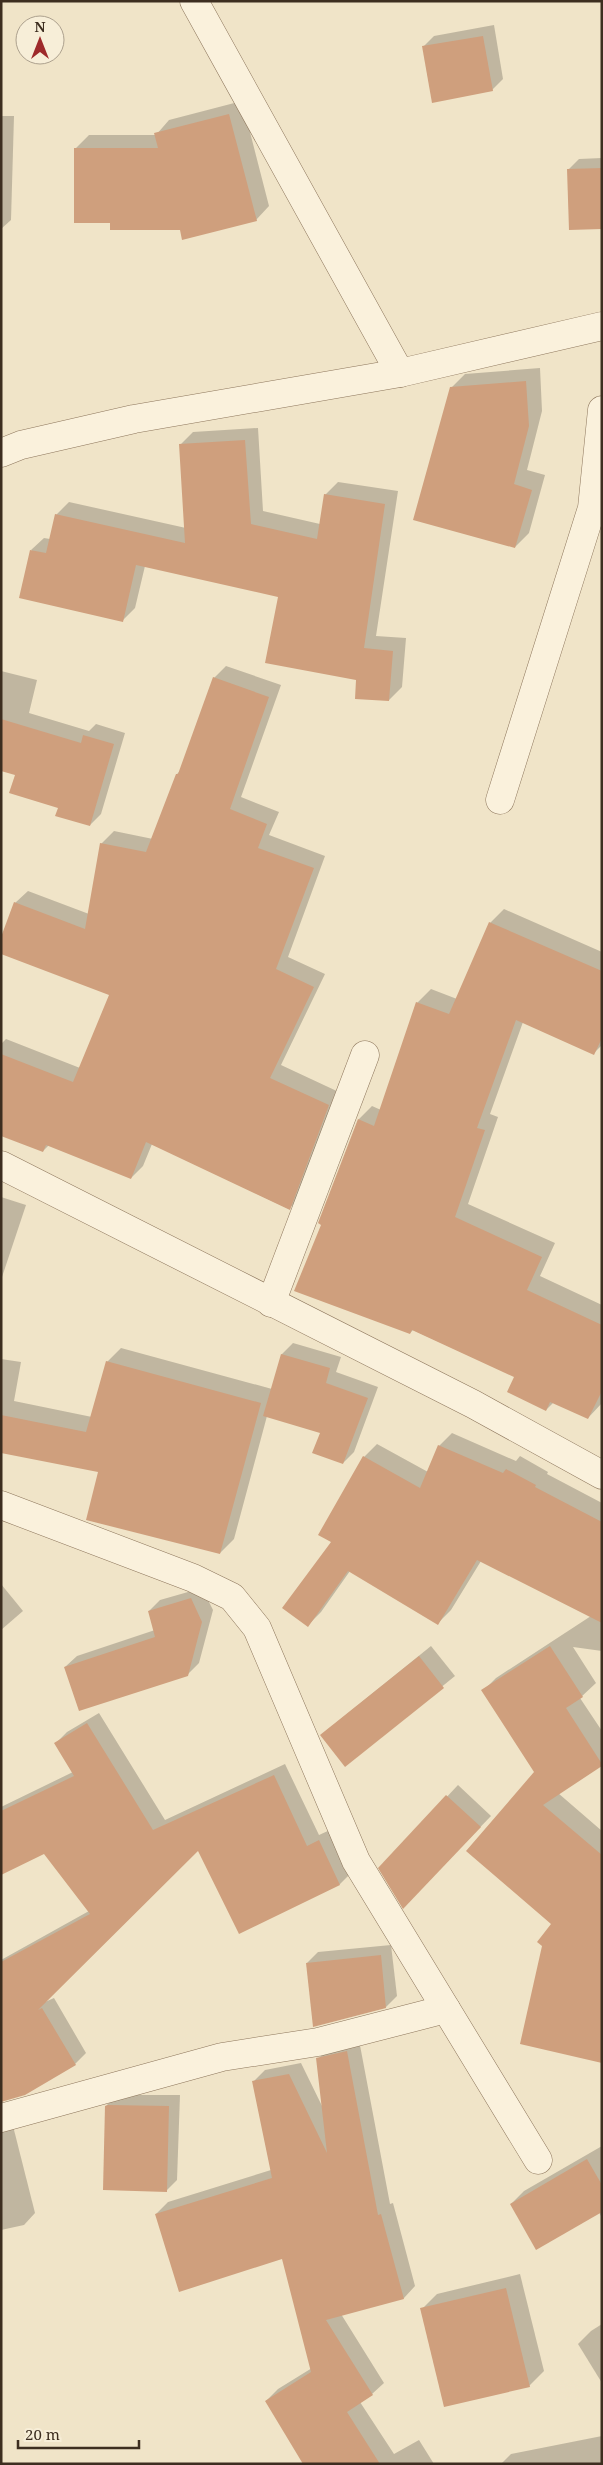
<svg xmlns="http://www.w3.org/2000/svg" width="603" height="2465" font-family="'Noto Serif',serif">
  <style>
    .shadow { fill: #0003 }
    .building { fill: #cf9f7d }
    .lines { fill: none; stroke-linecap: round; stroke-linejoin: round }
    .street-casing { stroke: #8d765c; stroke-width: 29 }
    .street { stroke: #faf1dc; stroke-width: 28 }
  </style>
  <rect width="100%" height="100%" fill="#f0e4c8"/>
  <g class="shadow">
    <path d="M494,25L503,79L492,90L423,47L434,36Z"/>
    <path d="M242,101L269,206L256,220L181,229L111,222L75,149L89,135H156L169,120Z"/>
    <path d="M1,116H14L11,220L1,229Z"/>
    <path d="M602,158V228L568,170L579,159Z"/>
    <path d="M540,368L542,411L527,470L545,475L529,533L515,547L451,388L465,374Z"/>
    <path d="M258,428L263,511L320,524L325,495L338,482L398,491L376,636L406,638L402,687L389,700L357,679L279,596L145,566L135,608L123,620L31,550L44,538L50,539L56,515L69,502L186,528L180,445L193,432Z"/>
    <path d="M226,666L281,685L241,797L279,812L269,835L325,856L288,957L325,974L281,1065L341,1093L301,1196L289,1209L152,1144L143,1166L131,1178L49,1145L43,1151L1,1135V1044L6,1039L80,1068L111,994L15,903L28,891L89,914L101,844L114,831L153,839L177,774L180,771L214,678Z"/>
    <path d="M1,671L37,680L29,713L89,731L96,724L125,733L101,814L90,825L16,774L1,770Z"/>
    <path d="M504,909L602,952V1045L594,1053L523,1022L490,1114L498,1117L468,1204L555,1243L540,1276L602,1305V1403L588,1418L554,1402L546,1410L516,1377L413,1330L410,1333L323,1224L359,1119L372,1106L381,1110L417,1003L431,989L457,999L490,923Z"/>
    <path d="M1,1197L26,1205L1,1280Z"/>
    <path d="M293,1343L341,1357L336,1372L378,1387L354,1452L343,1463L322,1432L267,1416L234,1539L220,1553L99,1471L1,1452V1359L21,1362L14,1401L92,1417L107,1362L121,1348L272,1389L282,1354Z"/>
    <path d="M452,1433L516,1461L520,1456L548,1472L547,1474L602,1503V1651L573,1647L596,1683L580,1698L602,1731V1764L558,1793L602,1831V2062L552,1924L536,1772L483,1691L496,1678L591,1616L481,1561L451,1610L438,1623L350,1571L321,1612L308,1625L332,1542L320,1535L364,1457L377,1444L428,1472L439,1446Z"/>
    <path d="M1,1584L23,1611L1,1630Z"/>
    <path d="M202,1588L213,1610L199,1663L187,1675L65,1667L77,1656L155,1630L149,1611L160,1600Z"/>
    <path d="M431,1646L455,1676L345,1765L321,1735Z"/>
    <path d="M99,1713L165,1820L285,1764L319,1835L330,1830L351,1873L340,1884L240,1932L199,1849L45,2002L54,1998L86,2053L75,2064L1,1979V1960L89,1911L44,1852L1,1853V1807L73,1772L56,1743L67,1732Z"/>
    <path d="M458,1785L491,1816L414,1896L380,1868Z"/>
    <path d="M391,1945L397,1996L386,2007L307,1963L318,1952Z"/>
    <path d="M359,2040L390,2204L393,2203L415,2286L404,2298L341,2314L384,2383L372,2394L360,2402L394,2454L419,2440L434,2464H305L266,2401L278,2389L312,2368L283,2258L156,2214L168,2202L271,2170L253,2082L265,2070L301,2063L323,2108L318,2059L330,2047Z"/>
    <path d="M117,2095H180L177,2180L166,2191L106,2106Z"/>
    <path d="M1,2118L12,2122L35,2213L24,2225L1,2230Z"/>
    <path d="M602,2146V2218L599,2212L511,2204L524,2191Z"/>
    <path d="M520,2274L544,2371L529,2386L422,2309L437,2294Z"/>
    <path d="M602,2324V2383L578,2344L591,2331Z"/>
    <path d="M602,2436V2464H501L511,2454Z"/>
  </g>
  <g class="building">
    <path d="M483,36L493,91L432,103L422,46Z"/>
    <path d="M229,114L257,221L182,240L180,230H110V223H74V148H158L154,133Z"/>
    <path d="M602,168V229L569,230L567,169Z"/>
    <path d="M526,381L529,426L514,484L532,490L515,548L413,520L450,387Z"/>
    <path d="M245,440L251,524L317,539L324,494L385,504L364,648L393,651L389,701L355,699L356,680L265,663L278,597L136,565L123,622L19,598L30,550L46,553L55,514L185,543L179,444Z"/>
    <path d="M213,677L269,697L230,809L267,824L258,848L314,868L276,969L314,987L270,1078L329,1105L290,1210L146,1142L131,1179L46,1145L43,1152L1,1136V1054L73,1082L109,995L1,954V937L14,902L85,929L100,843L146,852L176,774H178Z"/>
    <path d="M1,719L81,743L83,735L114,744L90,826L55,816L58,808L9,793L15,775L1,771Z"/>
    <path d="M489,922L602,971V1038L594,1055L516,1020L477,1128L485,1130L455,1217L542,1257L527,1290L602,1325V1391L588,1419L550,1402L546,1411L507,1392L514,1377L412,1330L410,1334L294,1291L321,1225L318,1223L358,1119L374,1126L416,1002L449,1014Z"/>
    <path d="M281,1354L330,1368L326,1383L368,1398L343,1464L312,1453L320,1433L263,1416Z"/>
    <path d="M106,1361L261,1403L220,1554L86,1520L98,1472L1,1453V1415L86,1432Z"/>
    <path d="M438,1445L503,1473L506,1469L536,1485L535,1487L602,1522V1623L477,1560L438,1625L348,1571L308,1627L282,1608L331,1542L318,1535L363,1456L420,1488Z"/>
    <path d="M191,1598L202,1622L188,1676L79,1711L64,1667L155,1637L148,1611Z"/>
    <path d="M550,1646L583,1697L566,1708L602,1764V1766L543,1805L602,1855V2063L520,2044L542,1946L537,1942L551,1924L466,1851L534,1772L481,1690Z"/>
    <path d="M419,1656L444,1688L345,1767L320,1735Z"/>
    <path d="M87,1723L153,1830L274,1775L307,1846L319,1840L340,1885L239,1934L198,1851L38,2010L42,2008L76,2065L25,2095L1,2102V1962L90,1914L44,1854L1,1875V1811L74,1776L54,1743Z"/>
    <path d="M446,1795L481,1827L403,1909L378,1868Z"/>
    <path d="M381,1955L386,2008L313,2027L306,1963Z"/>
    <path d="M347,2051L378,2215L381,2214L404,2299L326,2320L373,2395L347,2412L380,2464H303L265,2401L311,2372L282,2259L179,2292L155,2214L272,2178L252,2081L289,2074L327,2153L316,2058Z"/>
    <path d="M108,2105L169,2106L167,2192L103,2190L105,2106Z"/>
    <path d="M587,2159L602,2185V2212L536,2250L510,2204Z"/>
    <path d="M506,2288L530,2387L444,2407L420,2308Z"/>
  </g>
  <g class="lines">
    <g class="street-casing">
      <g id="street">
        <path d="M194,1L400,373"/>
        <path d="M1,453L21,445L134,419L400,373L602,326"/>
        <path d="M500,800L592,508L602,410"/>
        <path d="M1,1165L473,1404L602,1475"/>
        <path d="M271,1303L365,1055"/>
        <path d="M1,1505L193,1578L232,1597L257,1628L356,1861L538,2160"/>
        <path d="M1,2118L222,2057L318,2042L446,2009"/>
      </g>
    </g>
    <use href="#street" class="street"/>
  </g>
  <rect width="603" height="2465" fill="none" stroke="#3d2e20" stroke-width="5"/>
  <g transform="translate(40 40)"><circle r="24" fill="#f7eed8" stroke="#ada18e"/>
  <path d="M0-4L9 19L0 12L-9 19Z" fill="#9e2a2b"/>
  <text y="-8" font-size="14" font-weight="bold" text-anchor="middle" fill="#3d2e20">N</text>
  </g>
  <path d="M18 2440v8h121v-8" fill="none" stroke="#3d2e20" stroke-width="2.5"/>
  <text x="25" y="2440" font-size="15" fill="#3d2e20" stroke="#f7eed8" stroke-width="4" paint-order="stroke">20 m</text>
</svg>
